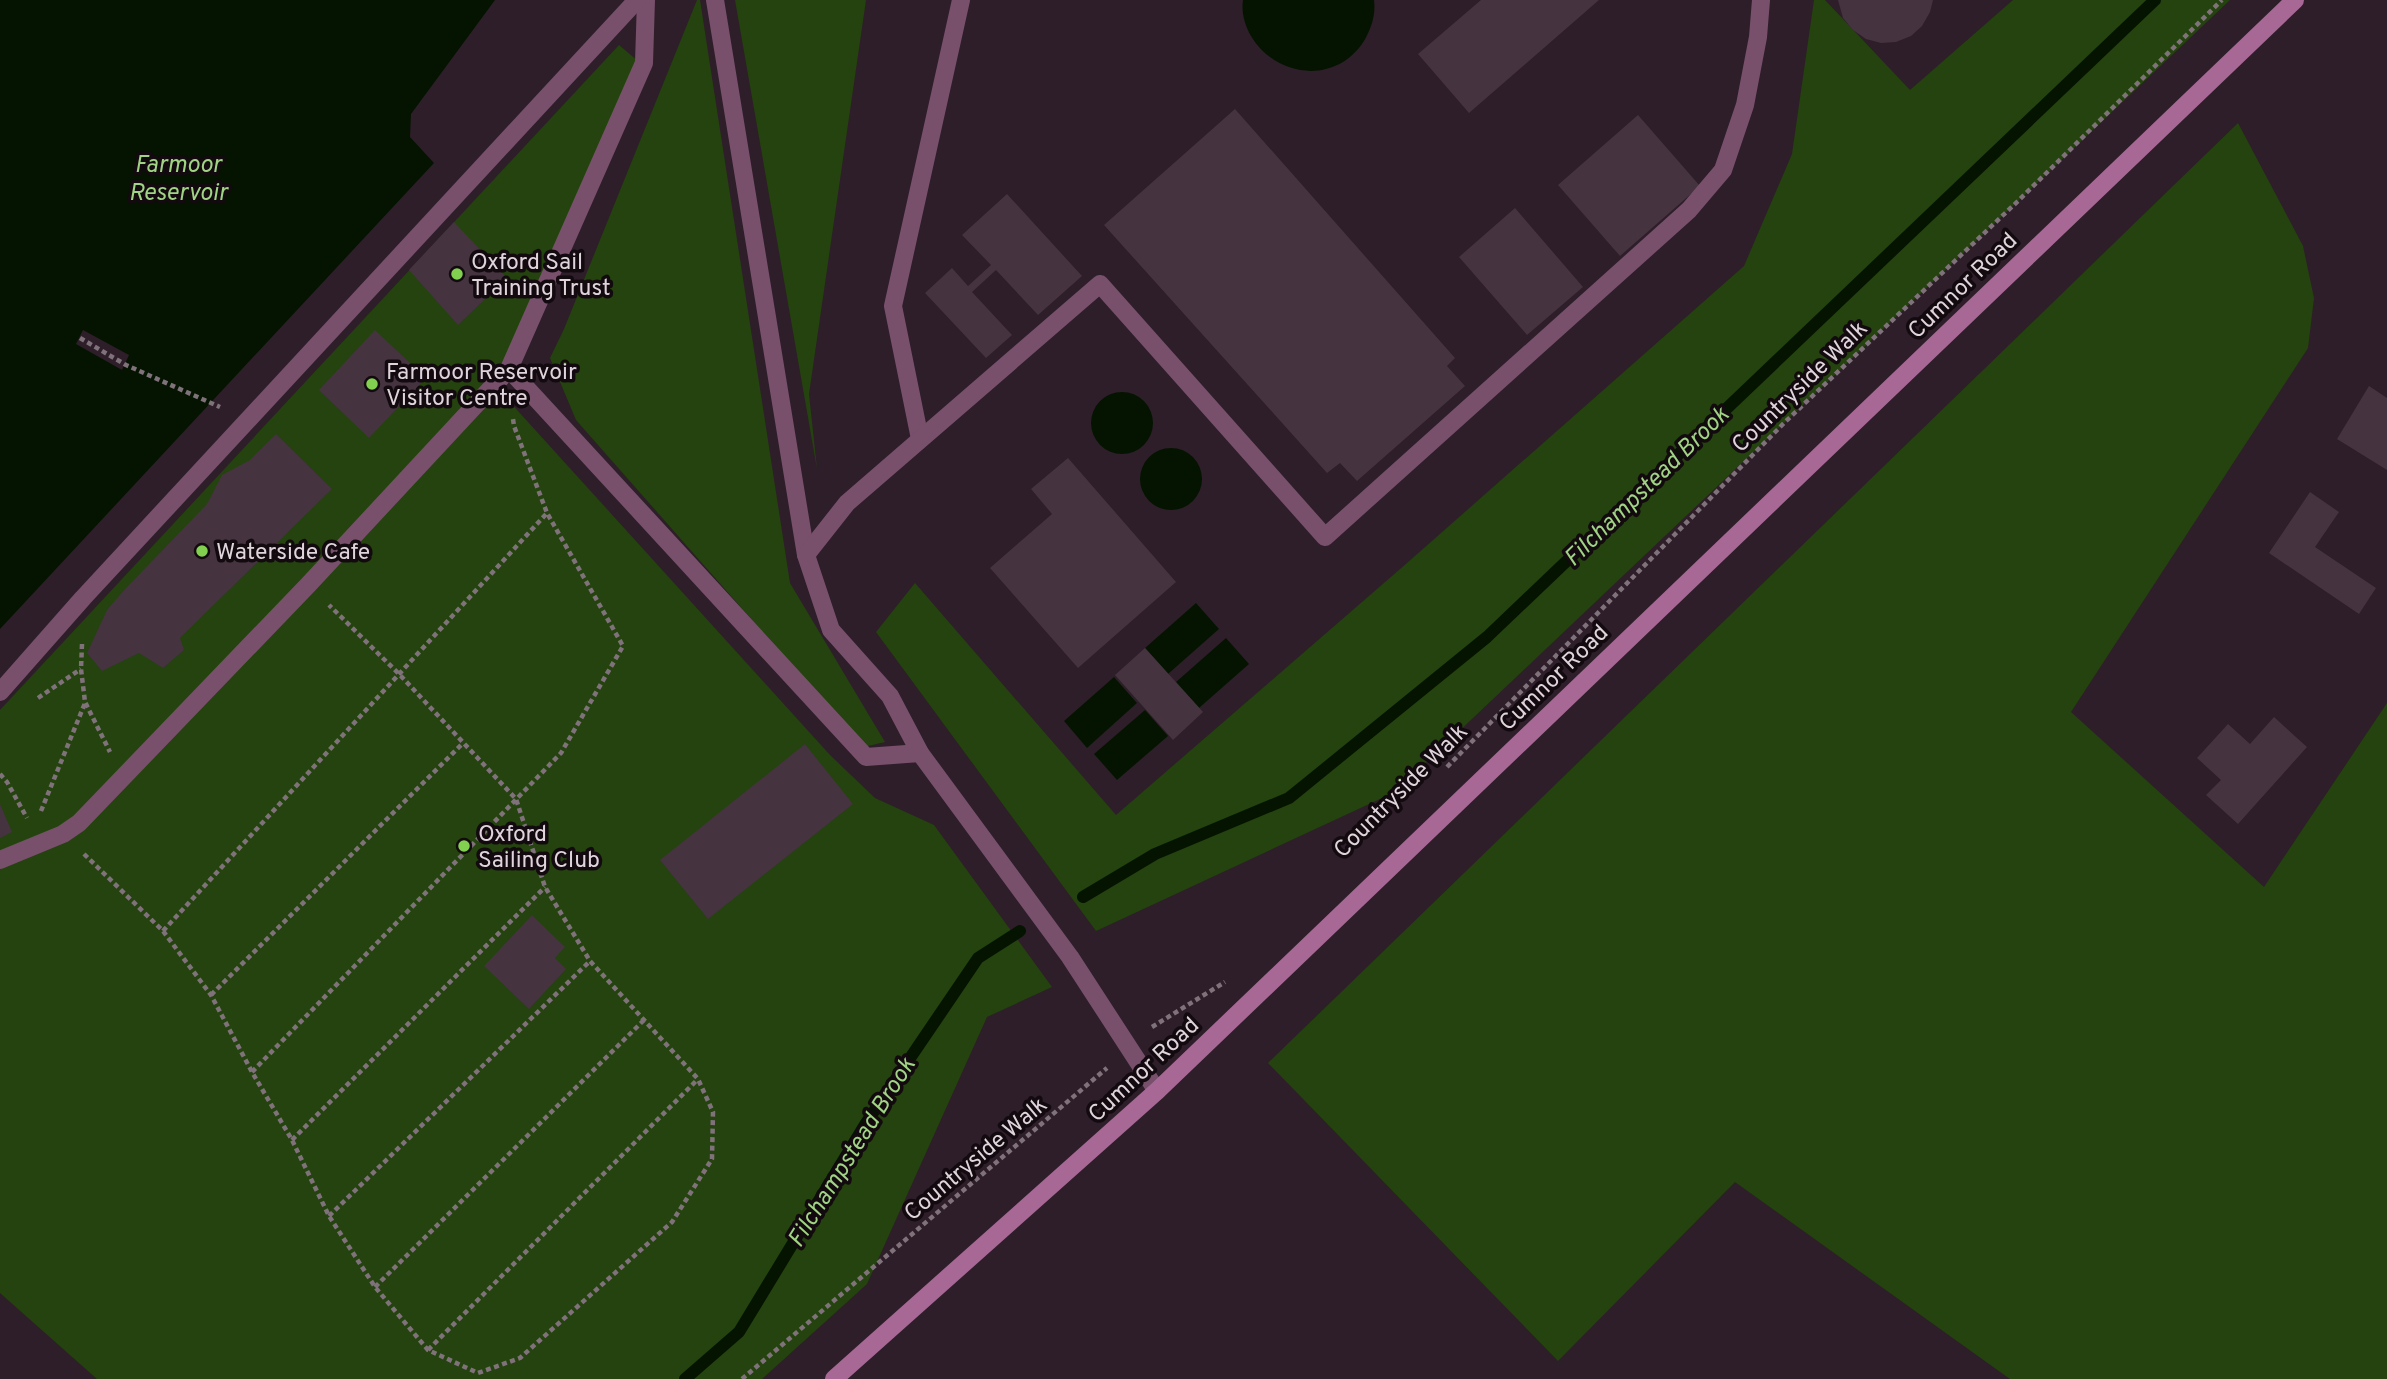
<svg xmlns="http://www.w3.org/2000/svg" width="2387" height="1379" font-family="Overpass,sans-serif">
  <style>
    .green { fill: #24430e }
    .water { fill: #051400 }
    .pier { fill: #2e1e29 }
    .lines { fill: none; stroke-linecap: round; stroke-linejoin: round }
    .stream { stroke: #051400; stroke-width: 12 }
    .building { fill: #453340 }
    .path { stroke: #80727b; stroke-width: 4.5; stroke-dasharray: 5 3.5; stroke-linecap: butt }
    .service { stroke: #78506c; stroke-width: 18 }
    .pedestrian { stroke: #78506c; stroke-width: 18 }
    .secondary { stroke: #a76895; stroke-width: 18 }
    .poi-dot { fill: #82d04f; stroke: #120a0f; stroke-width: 2.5 }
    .labels { text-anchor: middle; stroke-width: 7; stroke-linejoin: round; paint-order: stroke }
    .poi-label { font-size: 23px; fill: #dfd4db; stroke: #120a0f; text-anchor: start }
    .street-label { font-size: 23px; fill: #dfd4db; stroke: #120a0f }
    .water-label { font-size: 24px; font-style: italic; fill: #a0d384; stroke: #120a0f }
  </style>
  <rect width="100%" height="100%" fill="#2e1e29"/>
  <g class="green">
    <path d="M697,0H700L790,583L885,742L864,747L576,420L550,358L564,329Z"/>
    <path d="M735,0H866L809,394L817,469Z"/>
    <path d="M1814,0H1825L1910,90L2013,0H2230L1395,792L1096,931L876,632L915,583L1116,815L1407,563L1744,266L1792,154Z"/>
    <path d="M619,45L638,61L508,357L489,379L830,755L875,798L934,825L1052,987L987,1017L867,1284L762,1379H97L0,1293V710Z"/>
    <path d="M2238,123L2303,246L2314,298L2308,348L2071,712L2264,887L2387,703V1379H2010L1735,1182L1558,1361L1268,1063Z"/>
  </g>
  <g class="water">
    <path d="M0,0H495L411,114L410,137L434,163L0,629Z"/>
    <path d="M1243,0H1374C1376,15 1371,29 1364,41C1336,85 1276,78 1251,36C1245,26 1241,12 1243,0Z"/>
    <circle cx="1122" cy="423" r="31"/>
    <circle cx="1171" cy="479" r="31"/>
    <path d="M1196,603L1219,629L1168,674L1145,648Z"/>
    <path d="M1226,638L1249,664L1199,708L1176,682Z"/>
    <path d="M1114,677L1137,703L1087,748L1064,721Z"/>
    <path d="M1145,710L1168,736L1117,780L1094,754Z"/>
  </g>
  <path class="pier" d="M83,330L129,355L122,370L76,344Z"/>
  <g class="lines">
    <g class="stream">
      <path d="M1083,897L1155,854L1289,798L1487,637L2155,0"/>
      <path d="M685,1379L739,1332L866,1123L978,958L1020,931"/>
    </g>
  </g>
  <g class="building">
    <path d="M1481,0H1599L1469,113L1418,54Z"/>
    <path d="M1838,0H1933L1930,12L1922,26L1911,36L1896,42L1881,43L1866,39L1853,30L1843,18Z"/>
    <path d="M1235,109L1455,358L1447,366L1465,386L1357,481L1340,463L1327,473L1104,225Z"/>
    <path d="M1638,115L1700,186L1620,256L1558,185Z"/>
    <path d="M1007,194L1082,276L1038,315L996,270L972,292L1012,335L986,358L925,293L952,268L968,286L991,265L962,235Z"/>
    <path d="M1515,208L1583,287L1527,335L1459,257Z"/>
    <path d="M454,222L507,278L458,325L409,270Z"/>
    <path d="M375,330L426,378L369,438L319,390Z"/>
    <path d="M2369,386L2387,398V470L2337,439Z"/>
    <path d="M276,434L332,489L180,638L184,650L163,668L139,653L102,671L87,653L107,610L125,589L207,504L222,475L250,460Z"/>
    <path d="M1068,458L1176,582L1078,668L990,568L1052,514L1031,489Z"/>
    <path d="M2310,492L2339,512L2315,547L2376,588L2359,614L2269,553Z"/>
    <path d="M1145,648L1203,712L1173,740L1115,675Z"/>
    <path d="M2274,717L2307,747L2238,824L2206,795L2221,780L2197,758L2228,724L2250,744Z"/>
    <path d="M805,744L853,804L708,919L660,860Z"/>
    <path d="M0,804L12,832L0,838Z"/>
    <path d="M532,915L565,947L555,958L566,969L529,1009L484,966Z"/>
  </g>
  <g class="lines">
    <g class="path">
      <path d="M80,338L126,365L220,407"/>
      <path d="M82,644L81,669L85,702L110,752"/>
      <path d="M38,698L81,669"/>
      <path d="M1447,767L1784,423L2018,201L2222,0"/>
      <path d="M0,774L7,782L27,818"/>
      <path d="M41,811L85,703"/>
      <path d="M84,854L163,931L211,995L252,1072L292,1140L329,1216L375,1287L428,1350L478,1373L520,1358L672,1222L712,1159L713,1112L698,1079L590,961L545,887L516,799L400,675L329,605"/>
      <path d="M163,931L547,513"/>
      <path d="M211,995L463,743"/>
      <path d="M1152,1027L1225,982"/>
      <path d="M252,1072L561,753L623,646L547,513L514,426L513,419"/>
      <path d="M292,1140L545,887"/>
      <path d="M329,1216L590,961"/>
      <path d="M375,1287L645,1019"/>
      <path d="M428,1350L698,1079"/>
      <path d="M742,1379L1107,1068"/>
    </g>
    <g class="service">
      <path d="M715,0L806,555"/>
      <path d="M509,369L866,757L920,753"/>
      <path d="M920,439L893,306L961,0"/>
      <path d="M0,860L63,834L79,823L309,584L509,369L644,63L646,0"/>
      <path d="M1157,1091L1070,957L920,753L890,696L831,630L806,555L847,503L1100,284L1325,537L1689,210L1723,170L1745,105L1758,37L1761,0"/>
    </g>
    <path class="pedestrian" d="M0,692L83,598L637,0"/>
    <path class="secondary" d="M834,1379L1157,1091L2295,0"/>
  </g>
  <g class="poi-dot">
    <circle cx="457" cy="274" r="7"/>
    <circle cx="372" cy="384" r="7"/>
    <circle cx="202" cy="551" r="7"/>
    <circle cx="464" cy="846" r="7"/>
  </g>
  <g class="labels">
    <g class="poi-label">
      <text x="471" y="269">Oxford Sail<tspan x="471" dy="26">Training Trust</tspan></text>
      <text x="386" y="379">Farmoor Reservoir<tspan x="386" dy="26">Visitor Centre</tspan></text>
      <text x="216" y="559">Waterside Cafe</text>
      <text x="478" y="841">Oxford<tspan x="478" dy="26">Sailing Club</tspan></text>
    </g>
    <g class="street-label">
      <text transform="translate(1962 285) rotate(-44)" y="8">Cumnor Road</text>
      <text transform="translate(1799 386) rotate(-44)" y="8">Countryside Walk</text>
      <text transform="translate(1553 677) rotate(-44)" y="8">Cumnor Road</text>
      <text transform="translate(1400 790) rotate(-45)" y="8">Countryside Walk</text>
      <text transform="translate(1143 1069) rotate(-43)" y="8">Cumnor Road</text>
      <text transform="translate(975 1158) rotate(-40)" y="8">Countryside Walk</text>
    </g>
    <g class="water-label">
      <text x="178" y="172">Farmoor<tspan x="178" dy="28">Reservoir</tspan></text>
      <text transform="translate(1646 486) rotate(-44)" y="8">Filchampstead Brook</text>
      <text transform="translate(851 1152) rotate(-58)" y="8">Filchampstead Brook</text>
    </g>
  </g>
</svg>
